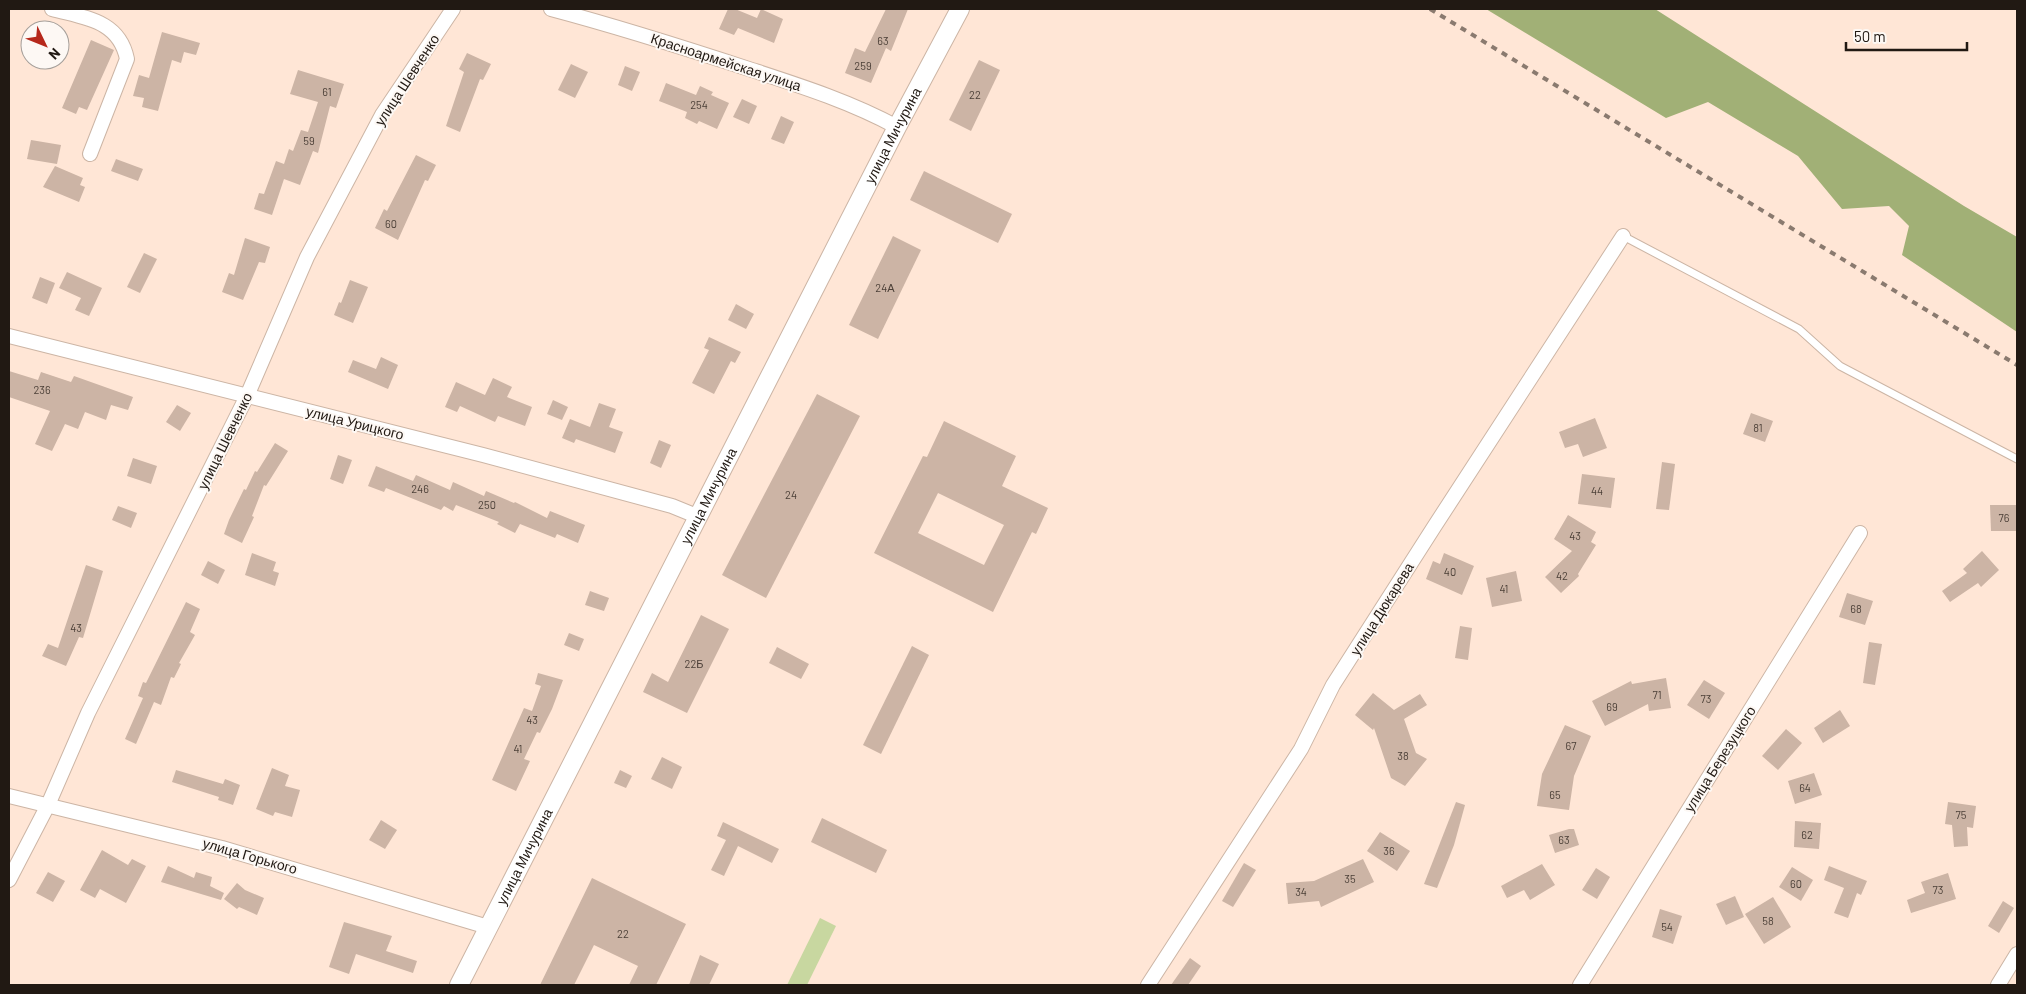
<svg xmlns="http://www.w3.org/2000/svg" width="2026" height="994" font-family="Barlow,sans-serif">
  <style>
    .green { fill: #c8d7a0 }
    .forest { fill: #a1b076 }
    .building { fill: #ccb4a5; fill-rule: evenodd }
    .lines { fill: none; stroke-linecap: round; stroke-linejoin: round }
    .service-casing { stroke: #ccb5a5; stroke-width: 9 }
    .minor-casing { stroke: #ccb5a5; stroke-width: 16 }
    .tertiary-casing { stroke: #ccb5a5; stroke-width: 20 }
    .service { stroke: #fff; stroke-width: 7 }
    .minor { stroke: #fff; stroke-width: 14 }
    .tertiary { stroke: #fff; stroke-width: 18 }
    .rail { stroke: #8a7a6f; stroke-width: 4; stroke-dasharray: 6 6; stroke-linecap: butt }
    .labels { text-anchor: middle; stroke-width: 4; stroke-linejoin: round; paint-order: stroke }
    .number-label { font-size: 11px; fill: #4c4038 }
    .street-label { font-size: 14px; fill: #211913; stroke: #fdf8f4 }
  </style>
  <rect width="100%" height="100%" fill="#ffe6d6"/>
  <path class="green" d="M820,918L836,926L807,985H787Z"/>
  <path class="forest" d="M1486,9H1655L1964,206L2017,237V332L1902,255L1909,226L1889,206L1842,209L1798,156L1708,102L1666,118Z"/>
  <g class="building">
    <path d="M728,9H735L757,18L761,9L783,19L774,43L738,28L734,35L719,29Z"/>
    <path d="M886,9H908L891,51L886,48L871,83L845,73L855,48L865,52Z"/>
    <path d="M162,32L200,43L196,55L184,52L181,63L172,60L158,111L142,107L144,98L133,96L139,75L149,78Z"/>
    <path d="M91,40L114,50L87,110L79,107L76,114L62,108Z"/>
    <path d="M467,53L491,64L483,80L480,79L460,132L446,126L464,72L459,69Z"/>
    <path d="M979,60L1000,70L971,131L949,120Z"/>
    <path d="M571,64L588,72L575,98L558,90Z"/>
    <path d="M625,66L640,72L632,91L618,85Z"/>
    <path d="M298,70L344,84L336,108L330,106L318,153L313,151L300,185L284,179L272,215L254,209L259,193L264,194L276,161L284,164L289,149L293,151L301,130L308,132L318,102L290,94Z"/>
    <path d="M666,83L696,95L700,86L713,92L711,95L729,103L717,129L699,121L697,124L685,118L687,112L659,101Z"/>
    <path d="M742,99L757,106L749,124L733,117Z"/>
    <path d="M781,116L794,122L784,144L771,139Z"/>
    <path d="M31,140L61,145L57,164L27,159Z"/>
    <path d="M416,155L436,165L428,181L425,180L398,240L375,228L384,209L387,211Z"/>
    <path d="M116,159L143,169L138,181L111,171Z"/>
    <path d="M55,166L83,178L80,185L85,187L79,202L43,187Z"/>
    <path d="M924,171L1012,214L998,243L910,200Z"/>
    <path d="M893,236L921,250L878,339L849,325Z"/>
    <path d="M245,238L270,247L265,263L259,262L243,300L222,292L229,273L234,275Z"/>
    <path d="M144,253L157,259L140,293L127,287Z"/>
    <path d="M67,272L102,288L89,316L75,310L81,298L59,288Z"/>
    <path d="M40,277L55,283L47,304L32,298Z"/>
    <path d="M350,280L368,287L353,323L334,315L339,302L341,303Z"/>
    <path d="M736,304L754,314L746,329L728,320Z"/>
    <path d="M709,337L741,352L735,363L731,361L714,394L692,383L709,350L704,348Z"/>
    <path d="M381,357L398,365L388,389L348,372L353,360L376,369Z"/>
    <path d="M9,371L38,380L41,372L71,382L74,376L133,397L128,410L111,405L106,420L85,412L78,429L65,424L52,451L35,444L50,411L9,397Z"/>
    <path d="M493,378L512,387L507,397L532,407L525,426L498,416L495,422L460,406L457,412L445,407L456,382L485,395Z"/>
    <path d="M817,394L860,416L766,598L722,575Z"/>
    <path d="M553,400L568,407L562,420L547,414Z"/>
    <path d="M599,403L616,409L609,427L623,432L615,453L576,439L574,443L562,438L570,419L590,427Z"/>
    <path d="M177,405L191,413L180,431L166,422Z"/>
    <path d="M1751,413L1773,421L1765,442L1743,434Z"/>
    <path d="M1595,418L1607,448L1583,457L1578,444L1565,448L1559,432Z"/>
    <path d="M944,421L1016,456L1002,486L1048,508L1036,534L1032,532L993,612L874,553L923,456L927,457ZM938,493L1004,525L984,565L918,533Z"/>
    <path d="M659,440L671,445L661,468L650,463Z"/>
    <path d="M275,443L288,451L266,486L264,485L252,516L254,517L242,543L224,534L229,520L244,489L246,490L255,471L257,472Z"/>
    <path d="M338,455L352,460L343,484L330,479Z"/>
    <path d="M133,458L157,466L151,484L127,476Z"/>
    <path d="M1662,462L1675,464L1669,510L1656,509Z"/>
    <path d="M376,466L413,481L416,475L450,490L453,482L484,496L486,491L514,503L515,502L547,518L550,511L585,525L578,543L557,534L555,538L520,524L515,533L497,524L499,522L456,505L453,511L444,506L441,510L386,488L384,492L368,486Z"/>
    <path d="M1582,474L1615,478L1611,508L1578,504Z"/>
    <path d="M1990,505H2017V531H1991Z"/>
    <path d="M118,506L137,513L131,528L112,520Z"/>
    <path d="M1568,515L1596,532L1591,542L1596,545L1578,574L1579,576L1561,593L1545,577L1572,551L1554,539Z"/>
    <path d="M1982,551L1999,570L1981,587L1978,583L1950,602L1942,591L1967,573L1963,569Z"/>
    <path d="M252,553L276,562L273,571L279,573L275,586L245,575Z"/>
    <path d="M1444,553L1474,566L1462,595L1426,579L1433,561L1440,564Z"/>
    <path d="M208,561L225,570L218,584L201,575Z"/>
    <path d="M86,565L103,571L83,638L79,637L66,666L42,656L48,644L58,648Z"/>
    <path d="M1516,571L1522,601L1492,607L1486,578Z"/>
    <path d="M590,591L609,598L604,611L585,605Z"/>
    <path d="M1847,593L1873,601L1865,625L1839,617Z"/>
    <path d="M186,602L200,609L190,632L195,635L179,663L181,664L174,678L171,677L161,705L154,702L136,744L125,739L143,698L138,696L143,682L146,683Z"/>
    <path d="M701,615L729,629L687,713L643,692L652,673L668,682Z"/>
    <path d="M1460,626L1472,628L1468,660L1455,658Z"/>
    <path d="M569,633L584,639L579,651L564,645Z"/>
    <path d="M1869,642L1882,644L1875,685L1863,683Z"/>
    <path d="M912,646L929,655L881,754L863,745Z"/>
    <path d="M777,647L809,664L801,679L769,663Z"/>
    <path d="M538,673L563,680L552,709L540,733L537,732L524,759L530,761L516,791L492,780L524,708L532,711L541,686L535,684Z"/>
    <path d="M1666,678L1671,708L1649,711L1648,704L1605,726L1592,701L1631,681L1632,684Z"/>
    <path d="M1704,680L1725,693L1709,719L1687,705Z"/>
    <path d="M1373,693L1394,710L1420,694L1427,705L1404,719L1416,753L1427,759L1405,786L1391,778L1374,728L1373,730L1355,715Z"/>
    <path d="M1840,710L1850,726L1823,743L1814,728Z"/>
    <path d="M1565,725L1591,736L1574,776L1569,810L1537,806L1542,774Z"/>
    <path d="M1786,729L1802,743L1778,770L1762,756Z"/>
    <path d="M662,757L682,767L672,789L651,779Z"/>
    <path d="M272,768L289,775L285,786L300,790L292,817L275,812L273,816L256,809Z"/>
    <path d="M176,770L223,784L225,779L240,785L233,805L218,800L219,797L172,782Z"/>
    <path d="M620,770L632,776L626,788L614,783Z"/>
    <path d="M1814,773L1822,795L1795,804L1788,781Z"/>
    <path d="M1456,802L1465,805L1454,845L1437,888L1424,884Z"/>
    <path d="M1948,802L1976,806L1973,828L1967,827L1968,846L1954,847L1952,825L1945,824Z"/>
    <path d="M822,818L887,850L876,873L811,842Z"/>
    <path d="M381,820L397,830L385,849L369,840Z"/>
    <path d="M1795,821L1821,823L1819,849L1794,847Z"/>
    <path d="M723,822L779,849L772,863L738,846L724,876L711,870L726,840L717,836Z"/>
    <path d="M1569,829H1574L1579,845L1555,853L1549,835Z"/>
    <path d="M1380,832L1410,851L1397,871L1367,851Z"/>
    <path d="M102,850L128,865L132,859L146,866L126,903L100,889L95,898L80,890Z"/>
    <path d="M1363,859L1374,882L1321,907L1319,901L1288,904L1286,883L1314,881Z"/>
    <path d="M1244,863L1256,870L1233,907L1222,901Z"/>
    <path d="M1542,864L1555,885L1530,900L1524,890L1507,898L1501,886Z"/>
    <path d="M168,866L194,878L196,872L212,877L210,886L224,893L221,900L161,882Z"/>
    <path d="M1829,866L1867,881L1861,895L1857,893L1848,918L1834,913L1844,888L1824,880Z"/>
    <path d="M1792,867L1813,880L1801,901L1779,887Z"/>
    <path d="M1596,868L1610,877L1597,899L1582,890Z"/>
    <path d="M48,872L65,881L53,902L36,893Z"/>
    <path d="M1948,873L1956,899L1911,913L1907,900L1925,893L1921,882Z"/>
    <path d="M592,878L686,924L656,985H629L638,966L594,945L574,985H540Z"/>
    <path d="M237,883L245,890L264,898L257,915L239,907L237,909L224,899Z"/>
    <path d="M1735,896L1744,917L1726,925L1716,904Z"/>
    <path d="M1773,897L1791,927L1764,944L1745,914Z"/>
    <path d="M2003,901L2014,908L1999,933L1988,926Z"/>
    <path d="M1660,909L1682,916L1673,944L1652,937Z"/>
    <path d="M344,922L392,936L386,951L417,961L413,973L356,954L349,974L329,967Z"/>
    <path d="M700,955L719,964L709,985H689Z"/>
    <path d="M1190,958L1201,966L1188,985H1171Z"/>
  </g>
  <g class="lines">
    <g class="service-casing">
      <path id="service" d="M1623,236L1799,329L1840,366L2017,459"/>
    </g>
    <g class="minor-casing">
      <g id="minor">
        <path d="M52,9C85,18 119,20 127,59L90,154"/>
        <path d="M551,9C619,27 685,48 752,70C801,86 851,102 897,127"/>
        <path d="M9,336L483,455L672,506L699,517"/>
        <path d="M9,796L222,848L488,927"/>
        <path d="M9,880L48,805L88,713L247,396L307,257L382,115L453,9"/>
        <path d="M1148,985L1301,749L1333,685L1434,527L1623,236"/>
        <path d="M1580,985L1860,533"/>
        <path d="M1998,985L2017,954"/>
      </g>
    </g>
    <g class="tertiary-casing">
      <g id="tertiary">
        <path id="s1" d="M459,985L897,127L960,9"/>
      </g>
    </g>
    <use href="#service" class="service"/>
    <use href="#minor" class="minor"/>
    <use href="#tertiary" class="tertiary"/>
    <path class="rail" d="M1430,9L2017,365"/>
  </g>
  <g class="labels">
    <g class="number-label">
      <text x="883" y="45">63</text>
      <text x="863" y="70">259</text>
      <text x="327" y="96">61</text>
      <text x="975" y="99">22</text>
      <text x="699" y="109">254</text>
      <text x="309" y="145">59</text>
      <text x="391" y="228">60</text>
      <text x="885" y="292">24А</text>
      <text x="42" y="394">236</text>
      <text x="1758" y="432">81</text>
      <text x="420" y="493">246</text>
      <text x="1597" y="495">44</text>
      <text x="791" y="499">24</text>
      <text x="487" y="509">250</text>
      <text x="2004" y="522">76</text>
      <text x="1575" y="540">43</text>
      <text x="1450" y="576">40</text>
      <text x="1562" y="580">42</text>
      <text x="1504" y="593">41</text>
      <text x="1856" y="613">68</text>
      <text x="76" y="632">43</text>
      <text x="694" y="668">22Б</text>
      <text x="1657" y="699">71</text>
      <text x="1706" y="703">73</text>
      <text x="1612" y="711">69</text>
      <text x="532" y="724">43</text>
      <text x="1571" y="750">67</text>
      <text x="518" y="753">41</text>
      <text x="1403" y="760">38</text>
      <text x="1805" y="792">64</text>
      <text x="1555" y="799">65</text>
      <text x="1961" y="819">75</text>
      <text x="1807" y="839">62</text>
      <text x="1564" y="844">63</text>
      <text x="1389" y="855">36</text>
      <text x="1350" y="883">35</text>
      <text x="1796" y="888">60</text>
      <text x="1938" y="894">73</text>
      <text x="1301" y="896">34</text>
      <text x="1768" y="925">58</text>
      <text x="1667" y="931">54</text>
      <text x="623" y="938">22</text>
    </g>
    <g class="street-label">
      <text transform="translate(726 62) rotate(18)" y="5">Красноармейская улица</text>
      <text transform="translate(407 80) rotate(-57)" y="5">улица Шевченко</text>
      <text dy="5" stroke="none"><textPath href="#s1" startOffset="954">улица Мичурина</textPath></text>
      <text transform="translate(355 423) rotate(14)" y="5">улица Урицкого</text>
      <text transform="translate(225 441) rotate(-64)" y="5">улица Шевченко</text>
      <text dy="5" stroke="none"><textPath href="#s1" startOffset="549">улица Мичурина</textPath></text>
      <text transform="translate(1382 609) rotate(-58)" y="5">улица Дюкарева</text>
      <text transform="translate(1720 759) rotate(-58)" y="5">улица Березуцкого</text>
      <text transform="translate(250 856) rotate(16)" y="5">улица Горького</text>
      <text dy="5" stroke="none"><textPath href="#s1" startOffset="144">улица Мичурина</textPath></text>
    </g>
  </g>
  <rect width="2026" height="994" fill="none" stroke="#211913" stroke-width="20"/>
  <g transform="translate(45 45) rotate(133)"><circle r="24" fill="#fdf8f4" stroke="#a59f9a"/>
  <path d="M0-4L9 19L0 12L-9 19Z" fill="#b6281b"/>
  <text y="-8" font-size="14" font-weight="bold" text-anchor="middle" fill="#211913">N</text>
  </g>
  <path d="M1846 42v8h121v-8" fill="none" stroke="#211913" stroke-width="2.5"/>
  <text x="1854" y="42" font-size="15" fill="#211913" stroke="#fdf8f4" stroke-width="4" paint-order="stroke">50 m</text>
</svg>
